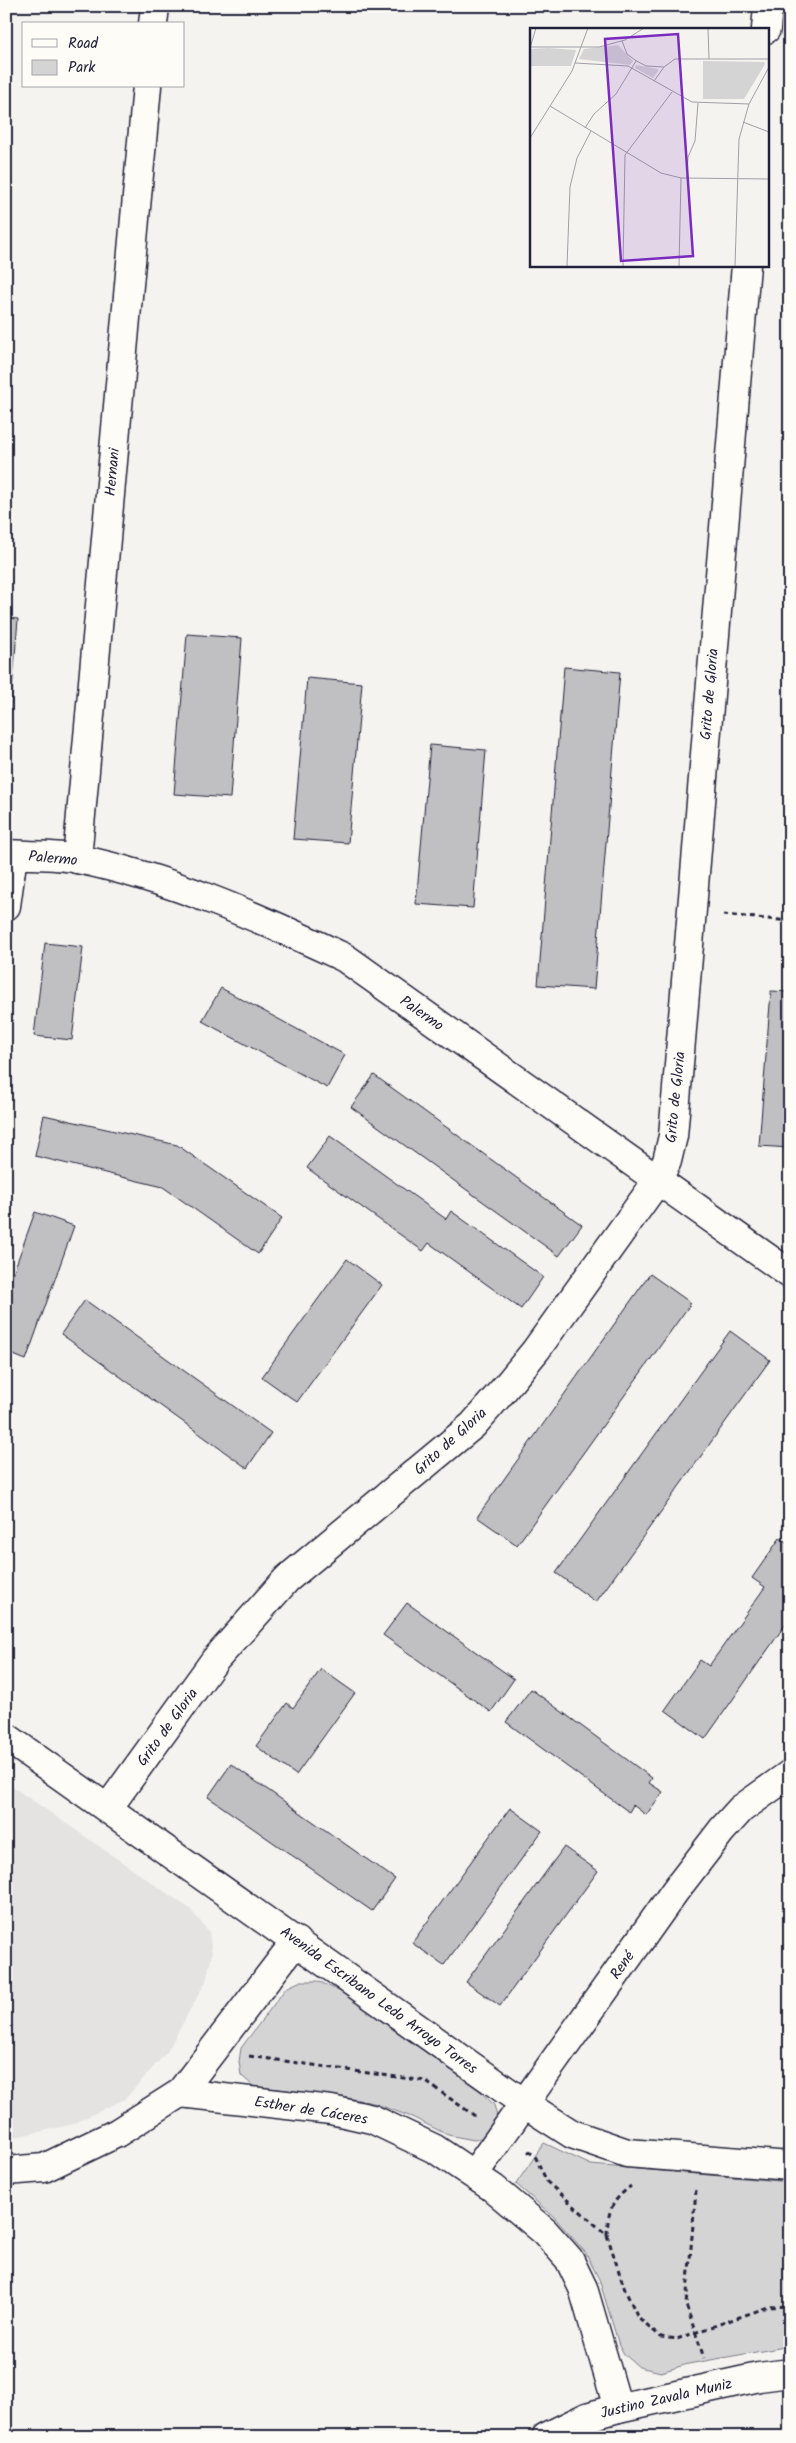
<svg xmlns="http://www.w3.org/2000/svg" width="796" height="2443" font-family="Kalam,sans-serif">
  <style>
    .built { fill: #e4e3e2 }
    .green { fill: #d5d4d5; stroke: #7c7b88 }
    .building { fill: #c0bfc2; stroke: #22223b }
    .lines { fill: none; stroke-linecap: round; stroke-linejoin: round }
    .minor-casing { stroke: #22223b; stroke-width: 31 }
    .path { stroke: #22223b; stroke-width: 3; stroke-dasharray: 5 4; stroke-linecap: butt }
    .minor { stroke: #fdfcf7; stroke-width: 28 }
    .labels { text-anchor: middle; stroke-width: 5; stroke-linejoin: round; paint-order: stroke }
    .street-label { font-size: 15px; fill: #22223b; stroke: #fdfcf7 }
    .inset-road { fill: none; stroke: #a09fa7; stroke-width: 1 }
    .view { fill: #7b2cbf; fill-opacity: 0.15; stroke: #7b2cbf; stroke-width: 2.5 }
    .inset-edge { fill: none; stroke: #22223b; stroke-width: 2.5 }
  </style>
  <rect width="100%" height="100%" fill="#f4f3ef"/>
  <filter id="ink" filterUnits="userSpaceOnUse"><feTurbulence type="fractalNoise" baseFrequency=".02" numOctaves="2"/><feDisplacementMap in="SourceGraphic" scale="10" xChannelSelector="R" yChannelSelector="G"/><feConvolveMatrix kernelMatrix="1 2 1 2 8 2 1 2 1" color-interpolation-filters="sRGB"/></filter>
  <g filter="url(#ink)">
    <path class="built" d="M6,1782L190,1909L209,1932L212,1954L206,1981L167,2052L125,2099L70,2125L6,2139Z"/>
    <g class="green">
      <path d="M301,1981H318L341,1992L480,2091L494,2105L497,2117L495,2129L485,2137L474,2140L448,2135L412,2117L373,2103L343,2097L253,2086L241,2075L239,2062L241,2048L286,1988Z"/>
      <path d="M544,2143L591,2165L790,2182V2346L688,2364L661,2372L639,2367L624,2354L619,2345L599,2279L585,2252L554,2217L516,2184Z"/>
    </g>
    <g class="building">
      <path d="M6,618L18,619L9,728H6Z"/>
      <path d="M187,634L242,638L230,798L174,794Z"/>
      <path d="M564,667L620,672L594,989L538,985Z"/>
      <path d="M307,678L362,683L348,843L293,839Z"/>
      <path d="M430,745L486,750L473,908L416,904Z"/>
      <path d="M790,781V851H784Z"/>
      <path d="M45,943L83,947L72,1040L34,1036Z"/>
      <path d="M221,988L345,1055L327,1088L202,1021Z"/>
      <path d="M771,991L790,992V1148L759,1146Z"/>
      <path d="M374,1075L582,1225L559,1256L351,1107Z"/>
      <path d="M44,1115L177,1145L282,1218L258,1254L163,1187L35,1156Z"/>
      <path d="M330,1136L446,1219L451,1211L543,1277L521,1309L429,1243L423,1251L307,1168Z"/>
      <path d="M35,1212L74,1226L26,1360L6,1352V1293Z"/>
      <path d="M347,1259L382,1285L297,1402L262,1377Z"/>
      <path d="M650,1274L691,1303L517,1545L477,1517Z"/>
      <path d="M85,1300L271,1433L247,1468L61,1334Z"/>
      <path d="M730,1331L770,1360L596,1602L556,1573Z"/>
      <path d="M780,1538L790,1544V1618L705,1739L665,1710L700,1660L709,1666L765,1587L752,1578Z"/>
      <path d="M407,1603L514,1679L491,1712L383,1635Z"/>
      <path d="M321,1669L355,1693L296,1775L256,1746L287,1703L293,1708Z"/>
      <path d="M531,1689L652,1778L649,1783L663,1792L646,1815L633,1805L629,1812L506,1722Z"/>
      <path d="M231,1764L395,1879L372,1911L208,1797Z"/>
      <path d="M510,1808L542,1831L444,1965L412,1943Z"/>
      <path d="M564,1847L598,1871L500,2006L466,1982Z"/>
    </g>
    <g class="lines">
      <g class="minor-casing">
        <g id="minor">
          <path d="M153,24L155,6"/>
          <path d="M766,29L768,6"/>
          <path d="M6,854C30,856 55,854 78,859C170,878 260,918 345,958L790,1274"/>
          <path d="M77,859L147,86"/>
          <path d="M6,906L13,855"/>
          <path d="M6,1737L525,2104L572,2134L627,2153L790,2166"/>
          <path d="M108,1808L215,1660L287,1579L473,1425L505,1388L536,1350L658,1180L667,1161L673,1136L746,265"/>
          <path d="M180,2093L331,2110L372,2119L435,2149L493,2188L545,2232L569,2259L583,2288L618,2408"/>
          <path d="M6,2171L44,2168L117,2133L180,2093L296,1941"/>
          <path d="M474,2174L675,1891L722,1830L741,1809L790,1774"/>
          <path d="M546,2437L587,2417L618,2408L759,2377L790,2373"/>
        </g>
      </g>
      <g class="path">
        <path d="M723,915L790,921"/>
        <path d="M249,2056L425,2081L475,2116"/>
        <path d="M528,2151L535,2156L547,2182L607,2235L625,2290L638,2317L661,2337L677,2339L768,2307L790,2306"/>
        <path d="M696,2190L686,2305L704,2358"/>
        <path d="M607,2235C608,2211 611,2201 631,2186"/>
      </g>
      <use href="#minor" class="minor"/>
    </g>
  </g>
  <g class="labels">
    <g class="street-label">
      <text transform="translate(112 472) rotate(-85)" y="5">Hernani</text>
      <text transform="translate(709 694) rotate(-85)" y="5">Grito de Gloria</text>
      <text transform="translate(53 858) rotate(5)" y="5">Palermo</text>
      <text transform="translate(422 1013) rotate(35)" y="5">Palermo</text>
      <text transform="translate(675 1097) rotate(-84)" y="5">Grito de Gloria</text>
      <text transform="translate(450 1441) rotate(-42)" y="5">Grito de Gloria</text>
      <text transform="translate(167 1727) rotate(-54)" y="5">Grito de Gloria</text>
      <text transform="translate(622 1965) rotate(-55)" y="5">René</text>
      <text transform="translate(379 2000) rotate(36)" y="5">Avenida Escribano Ledo Arroyo Torres</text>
      <text transform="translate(311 2110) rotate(9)" y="5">Esther de Cáceres</text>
      <text transform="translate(666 2398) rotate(-13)" y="5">Justino Zavala Muniz</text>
    </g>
  </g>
  <g transform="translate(530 28)">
    <rect width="239" height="239" fill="#f4f3ef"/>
    <path d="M88,17L103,33L100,37L49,31L54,21ZM18,20L46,22L41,38H0L1,21ZM173,33L234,34L235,36L214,71H173ZM106,37L128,41V43L123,50L105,40Z" fill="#d5d4d5"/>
    <path class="inset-road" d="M178,0L179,31M92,13L97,26L105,32L116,38L134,39M1,19H69L95,12L114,0M0,20L6,0M45,35L98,38L162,74L219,76M124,53L134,39L145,31H239M20,78L131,145L151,150L239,151M213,94L239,104M55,100L64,86L86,66L106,33M0,110L42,43L58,0M157,150L158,129L165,113L168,75M37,238L40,159L47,130L61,103M93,238L95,127L142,64M149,238L151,150M205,238L209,111L219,76L239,39"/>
    <path class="view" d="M148,6L163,228L91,233L75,11Z"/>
    <rect width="239" height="239" class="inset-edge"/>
  </g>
  <rect width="796" height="2443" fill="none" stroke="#fdfcf7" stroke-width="25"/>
  <rect x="12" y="12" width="771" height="2418" fill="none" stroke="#22223b" stroke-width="2" filter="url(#ink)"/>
  <rect x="22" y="22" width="162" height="65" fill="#fdfcf7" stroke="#a5a5ac"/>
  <rect x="32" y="39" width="25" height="8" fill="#fdfcf7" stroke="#a5a5ac"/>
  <text x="68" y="48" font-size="15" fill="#22223b">Road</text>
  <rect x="32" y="60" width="25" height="15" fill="#d5d4d5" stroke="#a5a5ac"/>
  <text x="68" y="72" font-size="15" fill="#22223b">Park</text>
</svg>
